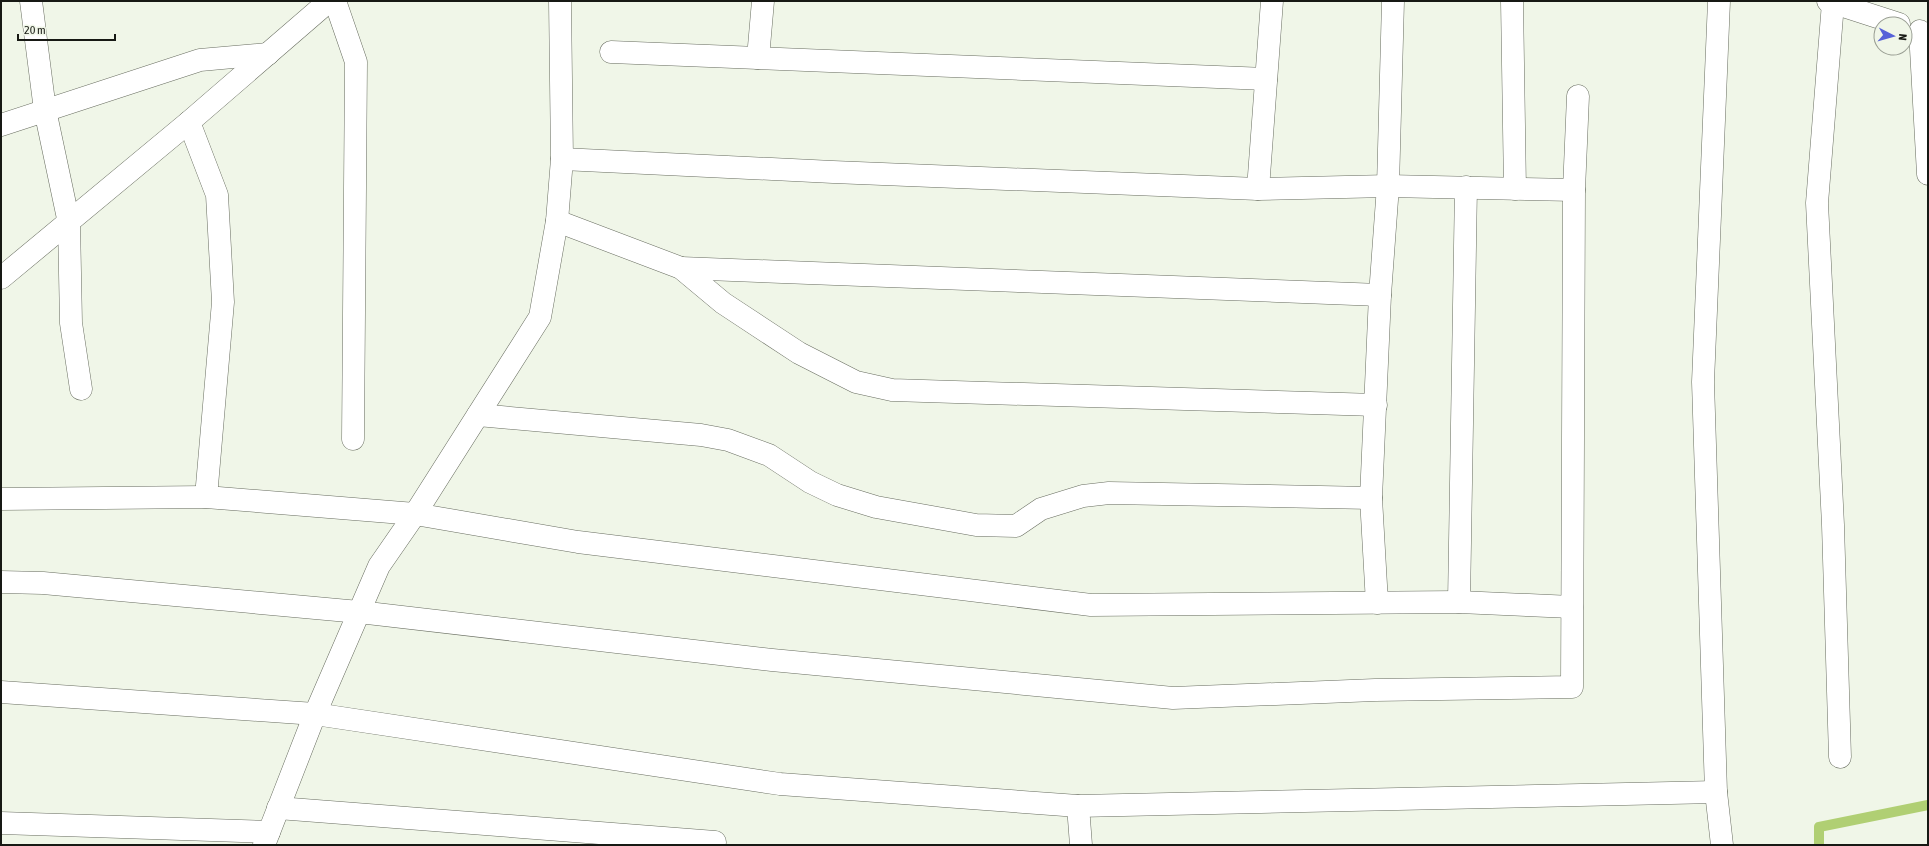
<svg xmlns="http://www.w3.org/2000/svg" width="1929" height="846" font-family="'Asap Condensed',sans-serif">
  <style>
    .lines { fill: none; stroke-linecap: round; stroke-linejoin: round }
    .stream { stroke: #b0cf73; stroke-width: 10 }
    .minor-casing { stroke: #686d60; stroke-width: 23 }
    .minor { stroke: #fff; stroke-width: 22 }
  </style>
  <rect width="100%" height="100%" fill="#f0f6e8"/>
  <g class="lines">
    <path class="stream" d="M1819,845V827L1928,805"/>
    <g class="minor-casing">
      <g id="minor">
        <path d="M31,1L45,110L69,223L71,323L81,389"/>
        <path d="M335,1L356,62L353,439"/>
        <path d="M1512,1L1515,189"/>
        <path d="M1719,1L1703,382L1716,792L1722,845"/>
        <path d="M1828,1L1899,24"/>
        <path d="M1833,3L1817,203L1833,525L1840,757"/>
        <path d="M1920,31L1928,174"/>
        <path d="M611,52L1266,79"/>
        <path d="M758,58L763,1"/>
        <path d="M189,122L217,195L223,302L206,497"/>
        <path d="M1,125L200,60L268,54"/>
        <path d="M562,159L833,172L1258,189L1388,186L1574,190"/>
        <path d="M1258,189L1272,1"/>
        <path d="M557,221L681,268L723,303L799,353L856,382L892,390L1376,405"/>
        <path d="M681,268L1380,295"/>
        <path d="M1,278L189,122L329,1"/>
        <path d="M478,415L701,435L728,440L769,455L810,482L837,495L876,507L976,525L1016,526L1041,509L1083,496L1109,493L1371,498"/>
        <path d="M1,499L206,497L415,514L578,542L1091,605L1459,602L1572,607"/>
        <path d="M1,582L43,583L359,612L772,660L1173,698L1375,690L1572,687L1574,190L1578,96"/>
        <path d="M1459,602L1466,187"/>
        <path d="M1377,603L1371,498L1380,295L1388,186L1393,1"/>
        <path d="M1,692L315,714L780,784L1078,806L1716,792"/>
        <path d="M1078,806L1081,845"/>
        <path d="M278,808L715,842"/>
        <path d="M1,823L269,832"/>
        <path d="M264,845L315,714L379,566L415,514L540,317L557,221L562,159L560,1"/>
      </g>
    </g>
    <use href="#minor" class="minor"/>
  </g>
  <rect width="1929" height="846" fill="none" stroke="#171914" stroke-width="4"/>
  <g transform="translate(1893 36) rotate(96)"><circle r="19" fill="#f0f6e8" stroke="#999e93"/>
  <path d="M0-3L7 15L0 10L-7 15Z" fill="#5661d8"/>
  <text y="-6" font-size="11" font-weight="bold" text-anchor="middle" fill="#171914">N</text>
  </g>
  <path d="M18 34v6h97v-6" fill="none" stroke="#171914" stroke-width="2"/>
  <text x="24" y="34" font-size="12" fill="#171914" stroke="#f0f6e8" stroke-width="3" paint-order="stroke">20 m</text>
</svg>
